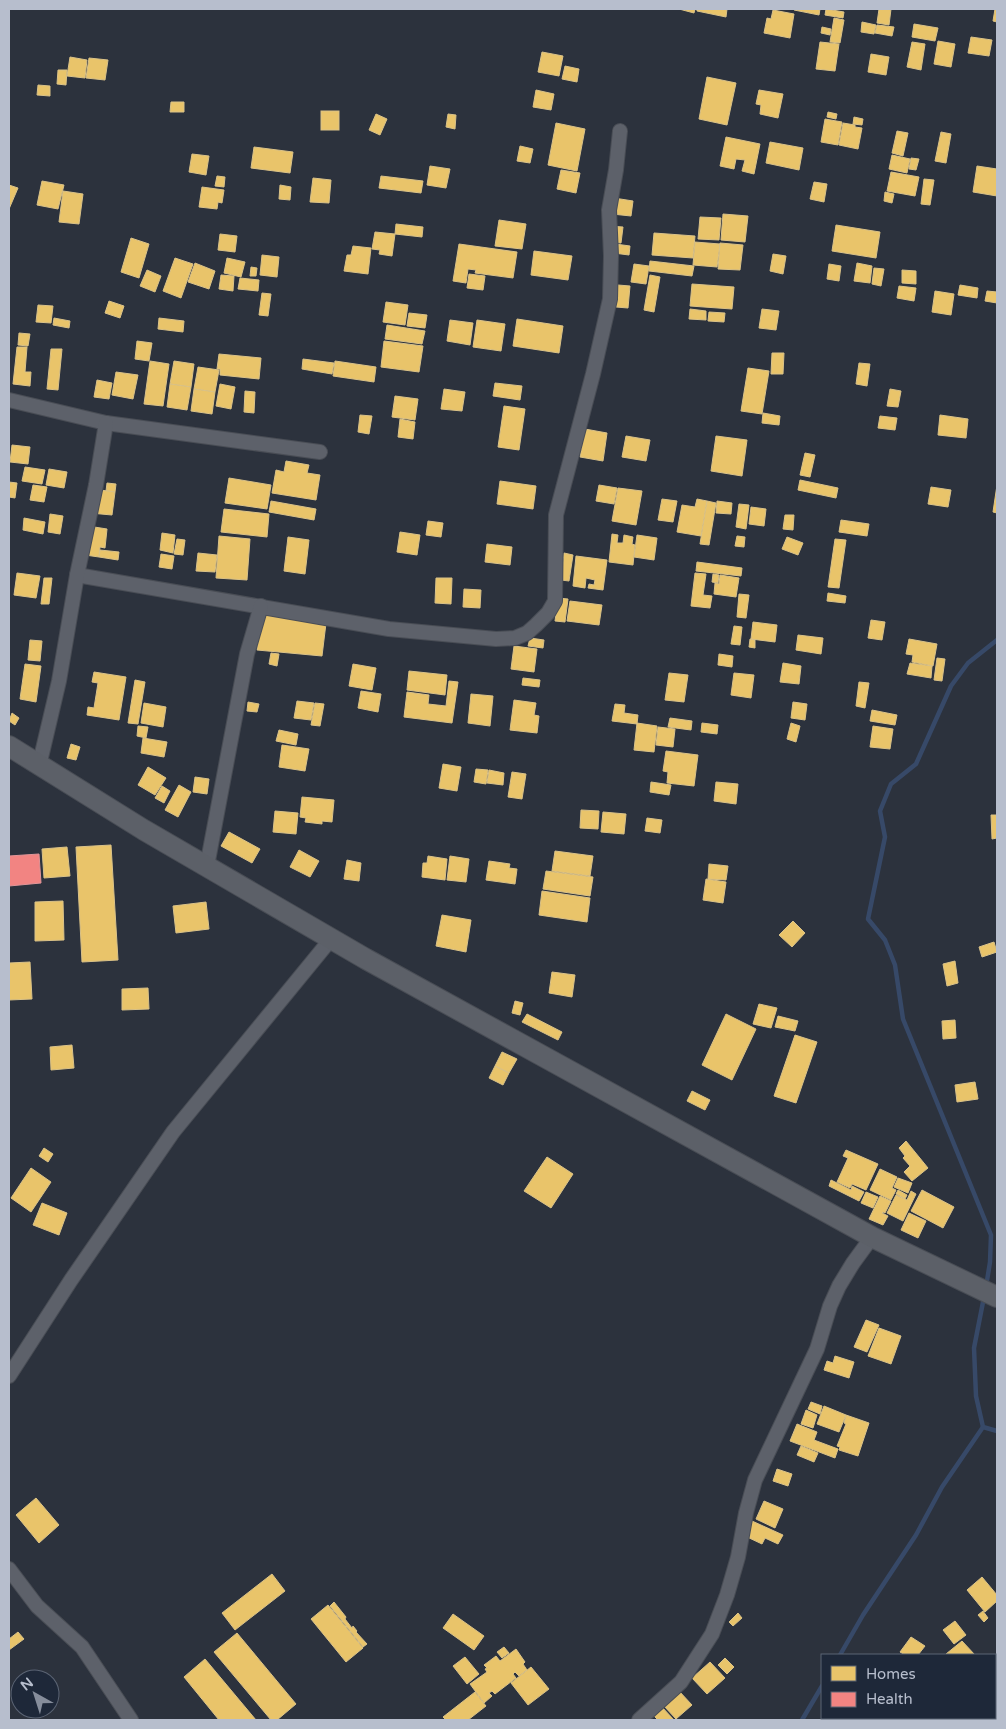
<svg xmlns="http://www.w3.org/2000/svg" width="1006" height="1729" font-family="'Varela Round',sans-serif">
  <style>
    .homes { fill: #e9c46a; stroke: #dac288 }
    .health { fill: #f28482; stroke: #e09598 }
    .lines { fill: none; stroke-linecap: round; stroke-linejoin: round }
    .stream { stroke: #374968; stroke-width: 4.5 }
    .street-casing { stroke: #494d55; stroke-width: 16 }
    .secondary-casing { stroke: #494d55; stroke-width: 22 }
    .street { stroke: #5d616a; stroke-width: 14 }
    .secondary { stroke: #5c6068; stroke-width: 20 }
  </style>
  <rect width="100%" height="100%" fill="#2c323d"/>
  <g class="homes">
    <path d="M679,9H695L694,13Z"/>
    <path d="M697,9H727L726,17L697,11Z"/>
    <path d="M795,9H820L819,15L794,10Z"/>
    <path d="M826,9L844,12L843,18L825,15Z"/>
    <path d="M879,9H891L889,25L877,23Z"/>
    <path d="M995,9H997V22L993,21Z"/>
    <path d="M773,10L794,14L790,38L764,33L767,18L771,19Z"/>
    <path d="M834,18L844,20L840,43L830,42Z"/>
    <path d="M862,22L876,25L874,34L861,32Z"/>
    <path d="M914,24L938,28L935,41L912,37Z"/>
    <path d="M877,25L894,27L892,36L875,33Z"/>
    <path d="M822,27L831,29L830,35L821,33Z"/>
    <path d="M971,37L992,40L989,56L968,53Z"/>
    <path d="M938,41L955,44L951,67L934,64Z"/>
    <path d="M820,42L839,44L835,71L816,69Z"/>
    <path d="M912,42L925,44L921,70L907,67Z"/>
    <path d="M542,52L563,56L559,76L538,72Z"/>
    <path d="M871,54L889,57L886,75L868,72Z"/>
    <path d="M70,57L87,60L85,78L67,76Z"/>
    <path d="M89,58L108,60L105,80L86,78Z"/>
    <path d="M565,66L579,69L577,82L562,79Z"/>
    <path d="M58,70H67L66,85L57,84Z"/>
    <path d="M707,77L736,83L727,125L699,119Z"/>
    <path d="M38,85L50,86V96L37,95Z"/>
    <path d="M536,90L554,94L551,110L533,107Z"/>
    <path d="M759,90L783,94L778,118L760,114L761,105L756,104Z"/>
    <path d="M171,102H184V112H170Z"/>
    <rect x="321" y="111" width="18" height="19"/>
    <path d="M828,112L837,114L836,119L827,117Z"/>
    <path d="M376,114L387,119L380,135L369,130Z"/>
    <path d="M448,114L456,115L455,129L446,127Z"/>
    <path d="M854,117L863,119L862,125L853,124Z"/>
    <path d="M825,119L842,122L838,145L821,142Z"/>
    <path d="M556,123L585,129L577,171L548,165Z"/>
    <path d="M843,123L855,125V127L862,128L858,149L839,145Z"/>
    <path d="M897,131L908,133L903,156L892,153Z"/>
    <path d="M941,132L951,134L946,163L935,161Z"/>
    <path d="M726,137L760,144L754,174L742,171L745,160L736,159L734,169L720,166Z"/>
    <path d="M770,142L803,148L799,170L766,163Z"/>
    <path d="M520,146L533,149L530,163L517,161Z"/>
    <path d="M254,147L293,152L290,173L251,168Z"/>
    <path d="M192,154L209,156L206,175L189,172Z"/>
    <path d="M892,155L910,159L907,173L889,169Z"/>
    <path d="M911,158L919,159L916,170L909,169Z"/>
    <path d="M430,166L450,169L446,188L427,185Z"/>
    <path d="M977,166L997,169V196L973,192Z"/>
    <path d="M561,170L580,173L576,193L557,189Z"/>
    <path d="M891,172L919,177L915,196L887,191Z"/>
    <path d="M217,176L225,177L224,187L215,186Z"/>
    <path d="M381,176L423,181L421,193L379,188Z"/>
    <path d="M313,178L331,180L329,203L310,202Z"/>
    <path d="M924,179L934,180L930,205L921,204Z"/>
    <path d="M42,181L64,185L58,209L37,205Z"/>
    <path d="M814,182L827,184L824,202L810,199Z"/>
    <path d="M9,185L18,188L9,209Z"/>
    <path d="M280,185L291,187L290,200L279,199Z"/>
    <path d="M202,187L224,190L222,203L218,202L217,209L199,207Z"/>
    <path d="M63,191L83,194L79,224L59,222Z"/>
    <path d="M885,192L894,194L892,203L884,201Z"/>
    <path d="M614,198L633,201L631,216L612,214Z"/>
    <path d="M723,214L748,216L745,242L721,240Z"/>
    <path d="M700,217L721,218L719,240L698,239Z"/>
    <path d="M499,220L526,224L522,249L495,246Z"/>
    <path d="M396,224L423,227L422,237L395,234Z"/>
    <path d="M836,225L880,232L876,258L832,251Z"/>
    <path d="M609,226L623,227L621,243L607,242Z"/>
    <path d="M375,232L395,234L392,256L379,254L380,250L372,249Z"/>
    <path d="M654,233L695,236L693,258L652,255Z"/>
    <path d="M220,234L237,236L235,252L218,250Z"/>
    <path d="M131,238L149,244L139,278L121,272Z"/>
    <path d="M695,242L720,244L717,267L693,265Z"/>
    <path d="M608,243L630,246L629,255L606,252Z"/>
    <path d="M720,243L743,245L740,270L718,269Z"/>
    <path d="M459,244L517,252L513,278L475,273L476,270L468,269L466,283L453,281Z"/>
    <path d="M353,246L371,248L368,274L344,271L347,255H351Z"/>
    <path d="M534,251L572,256L568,280L531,275Z"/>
    <path d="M773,254L786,256L783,274L770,271Z"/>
    <path d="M262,255L279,257L277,277L260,275Z"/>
    <path d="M175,258L193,264L181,298L163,291Z"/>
    <path d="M227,258L245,262L241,277L224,273Z"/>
    <path d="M650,261L694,266L692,276L649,271Z"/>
    <path d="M195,263L215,271L209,289L188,282Z"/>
    <path d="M857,263L872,266L870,283L854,281Z"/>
    <path d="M634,264L649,266L646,284L631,282Z"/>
    <path d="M829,264L841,266L839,281L827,279Z"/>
    <path d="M251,267L257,268L256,276H250Z"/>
    <path d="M874,268L884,269L881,286L872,284Z"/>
    <path d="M147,270L161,276L155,292L140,286Z"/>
    <path d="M902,270L916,271V284L902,283Z"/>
    <path d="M469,274L485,276L483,290L467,288Z"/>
    <path d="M221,275L234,276L233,291L219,289Z"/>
    <path d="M650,275L660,277L654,312L644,310Z"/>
    <path d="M240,278L259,280L258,291L238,289Z"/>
    <path d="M606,284L630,286L628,308L604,306Z"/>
    <path d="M692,284L734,287L732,309L690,306Z"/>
    <path d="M960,285L978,288L977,298L958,295Z"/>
    <path d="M899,286L916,288L914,301L897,298Z"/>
    <path d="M935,291L954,294L951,315L932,312Z"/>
    <path d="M987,291L997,292V303L985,301Z"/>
    <path d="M262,293L271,294L268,316L259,315Z"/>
    <path d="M109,301L124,306L120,318L105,313Z"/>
    <path d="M386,302L408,305L405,325L383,322Z"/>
    <path d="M38,305L53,306L51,323L36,322Z"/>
    <path d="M690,309L706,311V320L689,319Z"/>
    <path d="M762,309L779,311L776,330L759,328Z"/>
    <path d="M709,312L725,313L724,322L708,321Z"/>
    <path d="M409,313L427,315L425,328L407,326Z"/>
    <path d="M54,318L70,321L69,328L53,325Z"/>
    <path d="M159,318L184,321L183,332L158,329Z"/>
    <path d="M517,319L563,326L559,353L513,346Z"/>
    <path d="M450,320L473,323L470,345L447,341Z"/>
    <path d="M477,320L505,324L501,351L473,347Z"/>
    <path d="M387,325L425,331L422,344L385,339Z"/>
    <path d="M19,333L30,334L28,346L18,345Z"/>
    <path d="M137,341L152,343L149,361L135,359Z"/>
    <path d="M384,341L423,346L419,372L381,367Z"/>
    <path d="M17,347H27L25,372H31L30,386L13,384Z"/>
    <path d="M51,349H62L58,390L47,389Z"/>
    <path d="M772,353H784L783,374H771Z"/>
    <path d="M219,354L261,358L259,379L220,375V369H217Z"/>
    <path d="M303,359L334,363L332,374L302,369Z"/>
    <path d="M150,361L169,364L163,406L144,404Z"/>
    <path d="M174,361L194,364L191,387L170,384Z"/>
    <path d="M335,361L376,367L374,382L333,376Z"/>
    <path d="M859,363L870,364L867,386L856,384Z"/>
    <path d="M198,367L219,370L215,392L194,389Z"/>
    <path d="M748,368L769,371L762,414L741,411Z"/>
    <path d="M116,372L138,375L133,399L112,395Z"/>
    <path d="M97,380L112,383L109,399L94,397Z"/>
    <path d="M495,383L522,386L520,400L493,396Z"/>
    <path d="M170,384L191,387L187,410L167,407Z"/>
    <path d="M220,384L235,387L231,409L216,406Z"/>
    <path d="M194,389L215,392L212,414L191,411Z"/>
    <path d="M444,389L465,392L462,411L441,409Z"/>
    <path d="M890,389L901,391L898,407L887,406Z"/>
    <path d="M245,391L255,392L254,413L244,412Z"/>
    <path d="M395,396L418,399L415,420L392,417Z"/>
    <path d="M504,406L525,409L519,450L498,447Z"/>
    <path d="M763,413L780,416L779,425L762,423Z"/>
    <path d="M360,415L372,416L369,434L358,432Z"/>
    <path d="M940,415L968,419L966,438L938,435Z"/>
    <path d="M880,416L897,418L895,430L878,428Z"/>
    <path d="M400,419L415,422L413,439L398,437Z"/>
    <path d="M585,429L607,433L603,461L580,457Z"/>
    <path d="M626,436L650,440L646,461L622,457Z"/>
    <path d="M716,436L747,440L742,476L711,471Z"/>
    <path d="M12,445L30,447L28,464L10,462Z"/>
    <path d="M805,453L815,455L810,477L800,475Z"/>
    <path d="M286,461L309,465L307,473L320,475L316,500L272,493L276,470L284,472Z"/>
    <path d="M25,467L45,470L42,484L22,481Z"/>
    <path d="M49,469L67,472L64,488L46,485Z"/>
    <path d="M229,478L271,485L267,509L225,503Z"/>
    <path d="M800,480L838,488L836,498L798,490Z"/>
    <path d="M500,481L536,486L533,509L497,504Z"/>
    <path d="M9,482L17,483L15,498L9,497Z"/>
    <path d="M107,483L116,484L115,492L106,491Z"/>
    <path d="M33,485L47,487L44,502L30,500Z"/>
    <path d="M599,485L617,488L614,504L596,501Z"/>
    <path d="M997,485V513L993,512Z"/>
    <path d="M931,487L951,490L948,507L928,504Z"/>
    <path d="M618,488L642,491L636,525L612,521Z"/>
    <path d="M93,489L115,492L112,515L90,513Z"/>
    <path d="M662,499L677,501L673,522L658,520Z"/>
    <path d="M697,499L707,501L701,536L677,532L682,505L695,507Z"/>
    <path d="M271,501L316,509L314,520L269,512Z"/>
    <path d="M707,501L716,503L709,545L700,544Z"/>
    <path d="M717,501L732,503L731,514L716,513Z"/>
    <path d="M739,504L749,505L746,529L736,527Z"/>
    <path d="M751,507L766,509L764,526L749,524Z"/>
    <path d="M224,509L269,514L267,537L221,532Z"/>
    <path d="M50,514L63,516L60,534L48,532Z"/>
    <path d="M785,515H794L793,530L783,529Z"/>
    <path d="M24,518L45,522L43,534L23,530Z"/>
    <path d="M841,520L869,524L867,536L839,532Z"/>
    <path d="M428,521L443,523L441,537L426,535Z"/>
    <path d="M88,526L107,529L105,548L100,547L99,557L85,555Z"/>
    <path d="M400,532L420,535L417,555L397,552Z"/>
    <path d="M162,533L175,535L173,553L160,550Z"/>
    <path d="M612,534L618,535L617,543H623L624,535L633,537L632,544L635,545L633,565L609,562Z"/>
    <path d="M637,535L657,538L654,560L634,557Z"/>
    <path d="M219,536L250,539L247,580L216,578Z"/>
    <path d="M737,536L745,537L744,547L735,546Z"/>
    <path d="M288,537L309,540L305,574L284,571Z"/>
    <path d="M787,537L803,543L798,555L782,549Z"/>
    <path d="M177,539L185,540L183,555L174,554Z"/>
    <path d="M835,539L846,540L839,588L828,587Z"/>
    <path d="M487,544L512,547L510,565L485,562Z"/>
    <path d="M100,550L119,552L118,560L99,557Z"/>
    <path d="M198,553L217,555L215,572L196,571Z"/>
    <path d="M564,553L573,555L569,581L561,580Z"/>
    <path d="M161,554L174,556L172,569L159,567Z"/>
    <path d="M576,556L607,560L603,590L588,588L589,584L594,585L595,580L586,578L585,588L573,586Z"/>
    <path d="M697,562L742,568L741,576L696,571Z"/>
    <path d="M17,573L40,576L36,598L14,595Z"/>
    <path d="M695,573L706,574L703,595L712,596L710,608L691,606Z"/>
    <path d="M713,574L719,575L718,583L712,582Z"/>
    <path d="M720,575L739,578L736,597L714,594L715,583L719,584Z"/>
    <path d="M44,578H52L49,604H41Z"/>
    <path d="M436,578H452L451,604L435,603Z"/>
    <path d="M464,589L481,590L480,608L463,607Z"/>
    <path d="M828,593L846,596L845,603L827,601Z"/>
    <path d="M739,594L749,595L746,618L737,617Z"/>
    <path d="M558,598L568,599L565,622L555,621Z"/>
    <path d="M570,601L602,605L599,625L567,621Z"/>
    <path d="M261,608L327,615L322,656L257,650Z"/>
    <path d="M871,620L885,622L882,640L868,638Z"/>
    <path d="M753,622L777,625L775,642L751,639Z"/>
    <path d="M734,626L742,627L740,645L731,644Z"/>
    <path d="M798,635L823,638L821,654L796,650Z"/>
    <path d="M530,638L544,640L543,648L528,646Z"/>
    <path d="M750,639L755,640V648L749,647Z"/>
    <path d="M909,639L937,644L933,666L912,662L913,655L906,654Z"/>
    <path d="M30,640L42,641L40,661L28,660Z"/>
    <path d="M514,646L537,649L534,672L511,669Z"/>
    <path d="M271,653L279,654L277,666L269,664Z"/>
    <path d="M719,654L733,656L732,667L718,665Z"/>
    <path d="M937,658L945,659L942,681L934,680Z"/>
    <path d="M783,663L801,666L799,684L780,682Z"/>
    <path d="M910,663L932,666L931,678L907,674Z"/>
    <path d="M25,664L41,666L36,702L20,699Z"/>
    <path d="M353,664L376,668L372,690L349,686Z"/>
    <path d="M409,671L447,675L445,695L407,690Z"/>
    <path d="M94,672L126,677L119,720L87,715L88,707L94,708L98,683L92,682Z"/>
    <path d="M669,673L688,675L684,702L665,700Z"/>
    <path d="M734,673L754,675L751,698L731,695Z"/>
    <path d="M523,678L540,680L539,687L522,685Z"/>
    <path d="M135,680L145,682L138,724L128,723Z"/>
    <path d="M449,681L458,682L452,723L404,717L407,692L429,695L428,704L446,706Z"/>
    <path d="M859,682L869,683L865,708L856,706Z"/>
    <path d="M361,691L381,694L378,712L358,708Z"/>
    <path d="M471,694L493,696L490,726L468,723Z"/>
    <path d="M514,700L536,703L534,715L539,716L537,733L510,730Z"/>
    <path d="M297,701L314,703L311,720L294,718Z"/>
    <path d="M248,702L259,704L257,712L247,711Z"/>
    <path d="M793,702L807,704L805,720L791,718Z"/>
    <path d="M144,703L166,707L163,727L141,723Z"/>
    <path d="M315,703L324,704L320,726L311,725Z"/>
    <path d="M615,704L625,705L624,713L638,715L637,724L612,721Z"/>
    <path d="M872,710L897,715L895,725L870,721Z"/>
    <path d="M12,713L19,718L15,725L9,721Z"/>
    <path d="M670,718L692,721L691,730L668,727Z"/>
    <path d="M637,723L657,726L654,752L634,750Z"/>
    <path d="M702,723L718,725L717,734L701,732Z"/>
    <path d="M791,723L800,726L796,742L787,739Z"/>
    <path d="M138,726L148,727L146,738L137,736Z"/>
    <path d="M873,726L893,729L890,749L870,747Z"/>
    <path d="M658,727L675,729L673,747L656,745Z"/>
    <path d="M279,730L298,734L296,745L276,741Z"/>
    <path d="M143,738L167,742L164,757L141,753Z"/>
    <path d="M71,744L80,747L76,760L67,758Z"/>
    <path d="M282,745L309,749L305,771L279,767Z"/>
    <path d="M666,751L698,755L694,786L667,783L668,772L663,771Z"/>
    <path d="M443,764L461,767L457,791L439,788Z"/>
    <path d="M148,767L166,778L155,795L138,785Z"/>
    <path d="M476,769L488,770L486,784L474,782Z"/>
    <path d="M489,770L504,773L503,785L487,783Z"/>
    <path d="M512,772L526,774L522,799L508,797Z"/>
    <path d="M195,777L209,779L207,794L193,792Z"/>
    <path d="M651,782L671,785L669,795L650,792Z"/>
    <path d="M716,782L738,784L736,804L714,801Z"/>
    <path d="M179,785L191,792L178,817L165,810Z"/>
    <path d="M162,786L170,791L164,803L155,798Z"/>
    <path d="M302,797L334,800L332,822L322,821V824L305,822L306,818L300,817Z"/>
    <path d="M581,810L599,811L598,829L580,828Z"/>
    <path d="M275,811L298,813L296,834L273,832Z"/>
    <path d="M603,812L626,814L624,834L601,832Z"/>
    <path d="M991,815H997V838L992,839Z"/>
    <path d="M647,818L662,820L660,833L645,831Z"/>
    <path d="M229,832L260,849L252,863L221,846Z"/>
    <path d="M111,845L118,960L82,962L76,847Z"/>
    <path d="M67,847L70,876L44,878L42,849Z"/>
    <path d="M299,850L319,861L310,877L290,867Z"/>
    <path d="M555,851L593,856L590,876L552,871Z"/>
    <path d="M428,856L447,859L445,880L422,877L423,863H427Z"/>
    <path d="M450,856L469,859L466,882L447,880Z"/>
    <path d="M347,860L361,863L359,881L344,879Z"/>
    <path d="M489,861L510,864L509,868L517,869L515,884L486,880Z"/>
    <path d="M709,864L728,866L726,880L708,879Z"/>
    <path d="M546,871L593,877L590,896L543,889Z"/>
    <path d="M706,879L726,882L723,903L703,900Z"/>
    <path d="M542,891L590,898L587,922L539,915Z"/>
    <path d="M63,901L64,940L35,941V902Z"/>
    <path d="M206,902L209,929L176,933L173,906Z"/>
    <path d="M442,915L471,920L466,952L436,946Z"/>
    <path d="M793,921L805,933L792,947L779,935Z"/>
    <path d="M994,942L997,952L982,957L979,947Z"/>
    <path d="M955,961L958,983L947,986L943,964Z"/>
    <path d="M30,962L32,999L9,1000V963Z"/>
    <path d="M552,972L575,975L572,997L549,993Z"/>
    <path d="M148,988L149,1009L122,1010V989Z"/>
    <path d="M515,1001L523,1003L520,1015L512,1013Z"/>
    <path d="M759,1004L777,1008L771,1028L753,1024Z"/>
    <path d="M527,1014L562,1032L558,1040L522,1022Z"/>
    <path d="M726,1014L756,1029L732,1080L702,1065Z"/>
    <path d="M778,1016L798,1021L795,1031L775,1027Z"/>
    <path d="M955,1020L956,1038L943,1039L942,1021Z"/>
    <path d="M795,1035L817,1042L796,1103L774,1096Z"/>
    <path d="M72,1045L74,1068L51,1070L50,1047Z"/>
    <path d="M502,1052L517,1059L509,1073L495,1066Z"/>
    <path d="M495,1066L509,1073L503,1085L489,1078Z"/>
    <path d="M975,1082L978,1099L957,1102L955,1085Z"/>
    <path d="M692,1091L710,1100L705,1110L687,1101Z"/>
    <path d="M906,1141L928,1168L912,1181L904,1172L910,1166L903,1158L905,1156L899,1148Z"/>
    <path d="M44,1148L53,1154L48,1162L39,1156Z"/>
    <path d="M846,1150L878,1164L866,1190L852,1184L850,1188L837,1182L848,1158L843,1156Z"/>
    <path d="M547,1157L573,1174L551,1208L524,1191Z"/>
    <path d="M31,1168L51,1182L31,1212L11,1198Z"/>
    <path d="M880,1169L897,1177L892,1188L896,1190L891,1200L870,1190Z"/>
    <path d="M898,1178L912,1183L908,1193L894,1187Z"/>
    <path d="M831,1180L851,1190L852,1186L864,1192L859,1201L829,1186Z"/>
    <path d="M898,1190L907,1195L905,1199L896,1194Z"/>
    <path d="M922,1190L954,1207L943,1228L911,1211Z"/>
    <path d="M911,1191L916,1194L903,1221L887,1213L896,1195L907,1200Z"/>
    <path d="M866,1192L878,1197L873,1208L861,1203Z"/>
    <path d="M880,1196L891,1201L885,1213L883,1212L882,1213L888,1216L883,1225L869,1219Z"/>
    <path d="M42,1203L67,1213L59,1235L33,1225Z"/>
    <path d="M909,1213L926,1221L918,1238L901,1230Z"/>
    <path d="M866,1320L879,1325L867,1352L854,1347Z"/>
    <path d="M879,1328L901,1336L891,1364L868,1356Z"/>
    <path d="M835,1356L854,1362L849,1378L824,1370L827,1361L833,1363Z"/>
    <path d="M811,1402L822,1406L820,1414L808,1409Z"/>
    <path d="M824,1406L846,1415L839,1432L817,1424Z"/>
    <path d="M806,1410L817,1415L813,1428L801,1424Z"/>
    <path d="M846,1415L869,1423L858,1456L839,1450L840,1447L837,1446L846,1424L844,1423Z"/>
    <path d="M797,1424L817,1432L814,1440L838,1449L835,1458L790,1441Z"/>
    <path d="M801,1446L818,1453L814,1462L797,1455Z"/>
    <path d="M777,1469L792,1474L788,1486L773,1481Z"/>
    <path d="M36,1498L59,1525L39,1543L16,1515Z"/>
    <path d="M764,1501L783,1509L775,1528L756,1519Z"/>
    <path d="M752,1521L783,1535L778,1544L765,1538L762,1544L745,1536Z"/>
    <path d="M272,1574L285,1591L235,1630L222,1613Z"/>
    <path d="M982,1577L997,1595V1601L985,1612L967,1590Z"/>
    <path d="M334,1602L346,1617L345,1619L352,1628L353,1626L357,1631L356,1632L367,1644L363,1647L330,1606Z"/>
    <path d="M328,1605L363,1648L346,1662L311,1619Z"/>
    <path d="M983,1611L988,1618L984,1622L978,1615Z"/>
    <path d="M738,1613L742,1618L733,1626L729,1622Z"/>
    <path d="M453,1614L484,1636L474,1650L443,1628Z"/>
    <path d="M955,1621L966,1635L954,1644L943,1630Z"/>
    <path d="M18,1632L24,1639L9,1650V1639Z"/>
    <path d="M237,1633L296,1704L277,1720H271L214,1652Z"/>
    <path d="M911,1637L925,1646L918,1655H905L900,1652Z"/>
    <path d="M962,1641L975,1655H947L946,1654Z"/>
    <path d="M504,1647L509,1653L502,1658L497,1652Z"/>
    <path d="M516,1649L525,1662L523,1664L527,1670L519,1676L515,1672L513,1674L516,1678L495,1694L492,1691L489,1693L492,1696L484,1703L470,1684L487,1672L485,1669L487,1668L484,1665L496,1656L500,1661Z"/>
    <path d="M465,1657L479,1674L467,1684L453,1666Z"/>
    <path d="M725,1658L734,1667L727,1674L718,1665Z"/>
    <path d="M205,1659L256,1720H219L184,1677Z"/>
    <path d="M710,1662L725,1678L707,1694L692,1678Z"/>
    <path d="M531,1667L549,1689L528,1705L511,1683Z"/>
    <path d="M679,1691L692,1705L676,1719L664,1706Z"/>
    <path d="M475,1692L486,1706L468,1720H446L443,1717Z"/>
    <path d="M661,1706L674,1720H658L652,1714Z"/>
  </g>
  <path class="health" d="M39,854L41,883L9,886V856Z"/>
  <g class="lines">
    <g class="stream">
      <path d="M986,1287L990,1262L991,1235L903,1019L895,965L885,940L868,919L885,837L880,811L891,784L916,764L951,686L968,663L997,640"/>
      <path d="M983,1427L976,1396L974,1348L984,1297"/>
      <path d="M840,1655L863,1615L916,1535L942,1487L983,1427L997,1431"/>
      <path d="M802,1720L822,1686"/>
    </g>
    <g class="street-casing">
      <g id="street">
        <path d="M9,400L106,423L320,452"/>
        <path d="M77,575L389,629L496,639L515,638L527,633L536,625L548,613L555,601L556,515L593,374L610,299L611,256L609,210L616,170L620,131"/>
        <path d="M39,766L59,681L77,575L96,485L106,423"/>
        <path d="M207,866L247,654L261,606"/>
        <path d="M9,1376L71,1280L173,1132L331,939"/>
        <path d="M9,1569L37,1606L82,1647L131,1720"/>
        <path d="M639,1720L681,1682L712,1634L727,1595L738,1557L746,1513L755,1480L817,1349L830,1306L839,1286L853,1263L872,1237"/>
      </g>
    </g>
    <g class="secondary-casing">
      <path id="secondary" d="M9,746L144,830L366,959L872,1237L997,1297"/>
    </g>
    <use href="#street" class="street"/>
    <use href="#secondary" class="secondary"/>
  </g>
  <rect width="1006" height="1729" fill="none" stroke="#b7becd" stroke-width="20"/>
  <rect x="821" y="1654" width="175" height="65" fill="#1e2839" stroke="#5b6474"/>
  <rect x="831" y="1666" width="25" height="15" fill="#e9c46a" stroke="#5b6474"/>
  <text x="866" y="1679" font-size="15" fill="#b7becd">Homes</text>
  <rect x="831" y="1692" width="25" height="15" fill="#f28482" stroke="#5b6474"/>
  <text x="866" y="1704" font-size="15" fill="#b7becd">Health</text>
  <g transform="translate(35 1694) rotate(321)"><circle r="24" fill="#1e2839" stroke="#5b6474"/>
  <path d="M0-4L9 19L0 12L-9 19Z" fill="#868d9b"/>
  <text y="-8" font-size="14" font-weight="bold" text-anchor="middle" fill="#b7becd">N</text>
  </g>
</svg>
